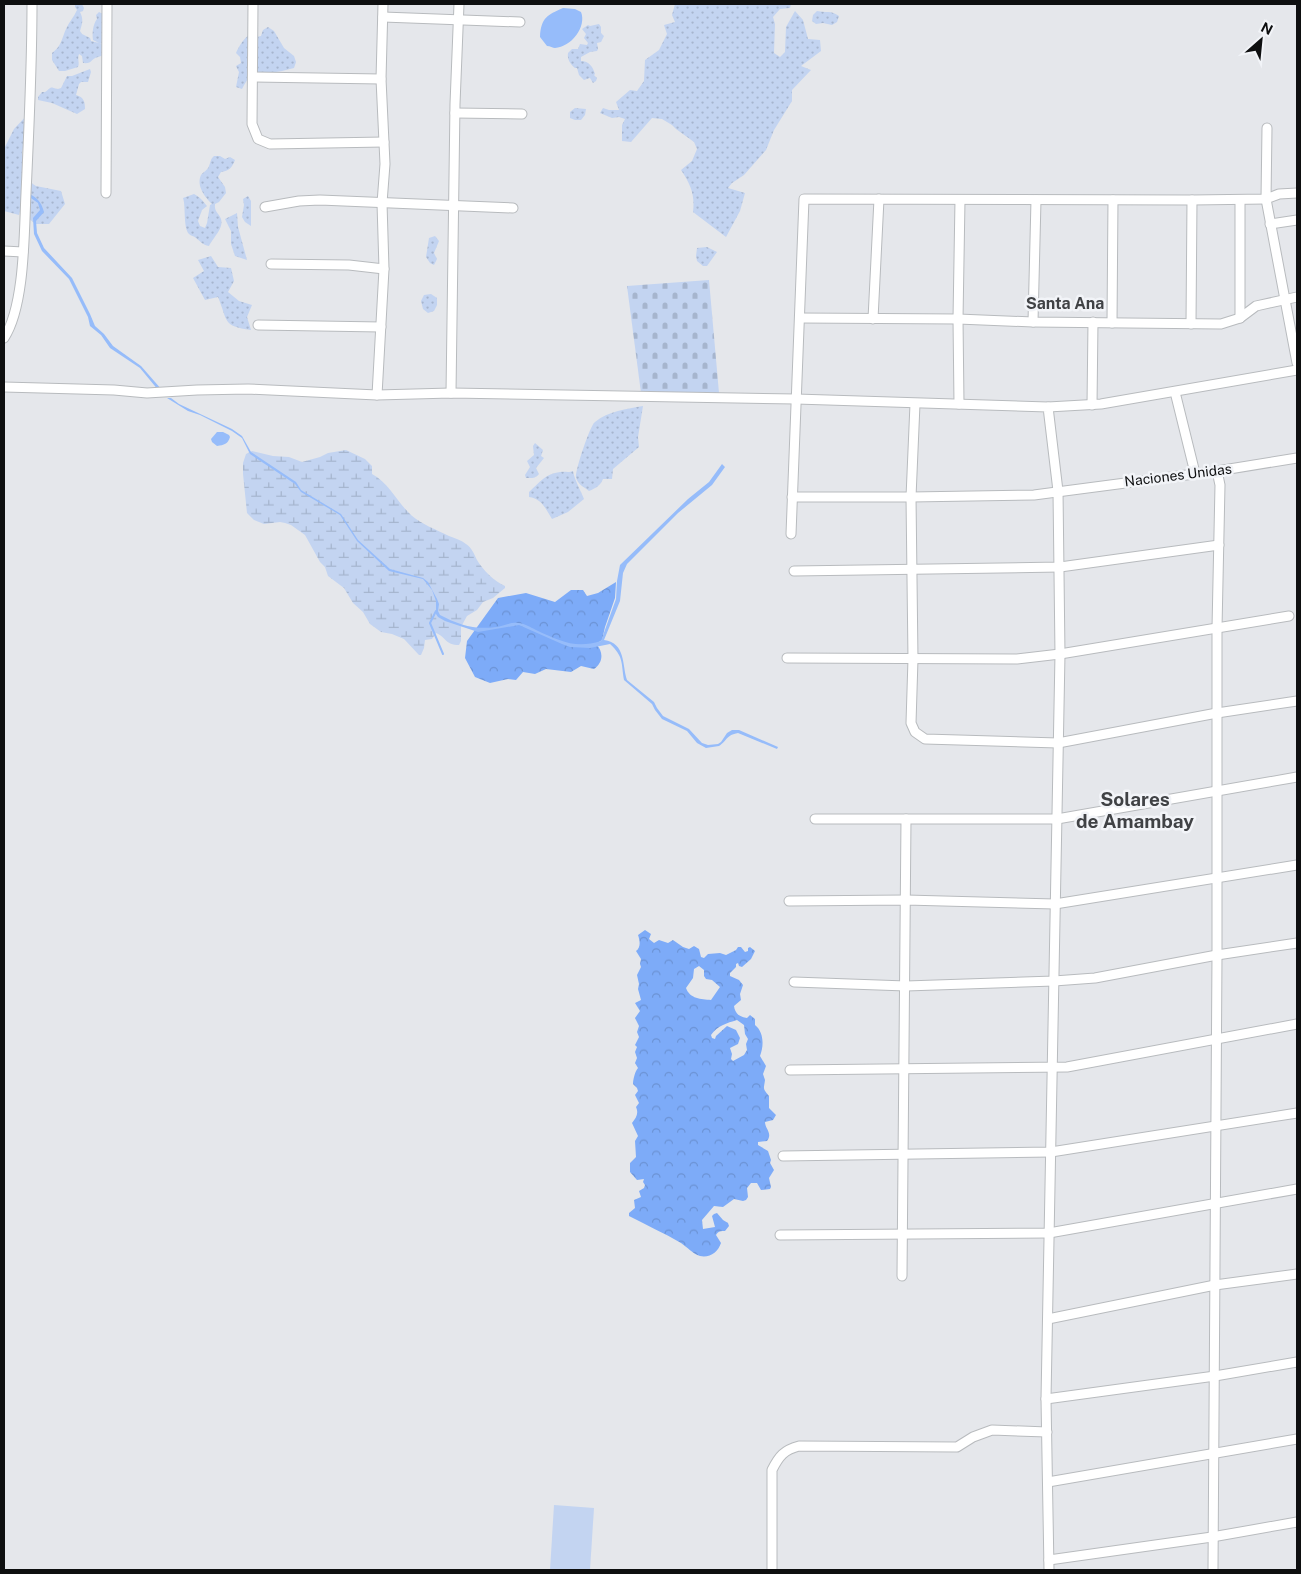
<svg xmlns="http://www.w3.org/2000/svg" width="1301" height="1574" font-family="'Public Sans',sans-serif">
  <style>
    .grass { fill: url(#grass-dots) }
    .forest { fill: url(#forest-crowns); fill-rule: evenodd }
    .wetland { fill: url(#wetland-marsh) }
    .cemetery { fill: url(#cemetery-stones) }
    .pitch { fill: #c3d4f1 }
    .water { fill: #96bcfa }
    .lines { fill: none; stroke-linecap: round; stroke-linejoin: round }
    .stream { stroke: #96bcfa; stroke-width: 2 }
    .minor-casing { stroke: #b8bbbe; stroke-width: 11 }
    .minor { stroke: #fff; stroke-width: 9 }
    .labels { text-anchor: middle; stroke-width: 5; stroke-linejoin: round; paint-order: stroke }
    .street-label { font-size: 14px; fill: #0e0f10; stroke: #f2f4f8 }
    .quarter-label { font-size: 16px; font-weight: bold; fill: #404245; stroke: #f2f4f8 }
    .district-label { font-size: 19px; font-weight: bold; fill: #404245; stroke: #f2f4f8 }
  </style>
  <defs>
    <pattern id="grass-dots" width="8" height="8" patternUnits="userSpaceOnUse" patternTransform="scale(1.25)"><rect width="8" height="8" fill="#c3d4f1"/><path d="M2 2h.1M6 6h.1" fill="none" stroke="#a6b5ce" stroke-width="1.8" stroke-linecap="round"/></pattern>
    <pattern id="forest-crowns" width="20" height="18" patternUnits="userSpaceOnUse" patternTransform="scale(1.25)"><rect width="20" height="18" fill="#7dabf8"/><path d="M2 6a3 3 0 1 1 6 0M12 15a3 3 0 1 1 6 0" fill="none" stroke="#6b92d4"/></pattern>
    <pattern id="wetland-marsh" width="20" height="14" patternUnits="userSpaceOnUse" patternTransform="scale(1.25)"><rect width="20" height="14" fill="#c3d4f1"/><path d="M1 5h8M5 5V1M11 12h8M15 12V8" fill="none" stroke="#a6b5ce"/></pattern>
    <pattern id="cemetery-stones" width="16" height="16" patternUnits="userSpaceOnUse" patternTransform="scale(1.25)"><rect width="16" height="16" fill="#c3d4f1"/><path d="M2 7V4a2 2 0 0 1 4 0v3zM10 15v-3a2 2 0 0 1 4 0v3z" fill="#a6b5ce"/></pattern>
  </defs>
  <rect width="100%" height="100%" fill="#e5e7eb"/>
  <g class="grass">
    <path d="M75,4H82L84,8L83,11L80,12C84,20 82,24 80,31L82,34L90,38L91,41L99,43L93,40C92,33 93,24 97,19L96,15L99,12L105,15L106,43L99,44H103L104,55C102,56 100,56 98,57C90,59 93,64 83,63L82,56L79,54C77,59 80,63 78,67L65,71H59L52,60V53C61,47 62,38 66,29C69,22 74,17 77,10L75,7Z"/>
    <path d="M675,4H791L790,8L780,9L773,17L775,24L774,53L780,57L785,52L786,27L795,11L803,20L808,39L820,40L821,51L801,66L811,70L792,90V101L774,130L766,150L744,175L732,183L728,188L745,193L740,211L726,237L693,212C695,195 691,185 681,170L692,161L697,149L694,142L676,129L672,125L662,119L652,118L631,142L622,141V125L625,119L619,117L612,118L600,113L603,108L609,110H619L616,102L630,90L637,91L644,81L645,60L659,50L667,34L664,25L675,22L672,15Z"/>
    <path d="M817,11C826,13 831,10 839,16L837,22L832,25L823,23L816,24L812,21L813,15Z"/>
    <path d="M599,24L601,27V33L604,36L601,42L597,43L598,49L597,51L590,52L581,57V61C589,61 593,67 595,74L594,75L597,78L596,81L593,83L590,78L584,80L579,75L577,68H575C570,64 567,59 568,53L572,49H578L580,44L587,45L588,43L584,38L586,34L582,29L588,25L590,26Z"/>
    <path d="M268,27L274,31L284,48L294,56L296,62L294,68C286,70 278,72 270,73C252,73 251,72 242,89L236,87L239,72L236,66L241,63L240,57L236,53C239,46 244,38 250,34L256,37L261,36L263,30Z"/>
    <path d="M90,69L91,72L88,82H81L79,84L76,95C84,97 85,102 85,109L77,114L52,103L38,100V97L42,92H45C53,86 49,87 58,89L61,88L67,76H72Z"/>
    <path d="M575,108L586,109L585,115L581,120H575L570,118V112Z"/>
    <path d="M28,114L27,127L22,153L25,166V179L36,186L61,191L65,204L49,224H36L25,216L22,204L19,215L4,211V149L14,129Z"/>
    <path d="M214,156H220L225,159L230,157L235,160C232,168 229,171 221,172L218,177L225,187L226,193L219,202L215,204C214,212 219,213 221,219C224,228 213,238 209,246C203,245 201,242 196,238C194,236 191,236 189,234C183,228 186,206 183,198L194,194C200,197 203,201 207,206L202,210L198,221L200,226L205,228L207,223L210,205L212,204C205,197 196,186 201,175C203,172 208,170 209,166C211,161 210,160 214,156Z"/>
    <path d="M248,196L251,201V226L245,222L242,217L244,205L243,199Z"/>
    <path d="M237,213L238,227L247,260L235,256L231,244V231L225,219Z"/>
    <path d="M435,236L439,241L434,253L437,259L434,265L430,263L426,257L429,238Z"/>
    <path d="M707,247L717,252L707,266H703L697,261L696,256L697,248Z"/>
    <path d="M211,256L218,267L231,268L234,281L228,292L239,301L252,305L247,317L251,330C222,326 228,321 218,297L205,300L193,278L204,271L198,260Z"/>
    <path d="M431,294L437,298V305L434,311L428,313L423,309L421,301L424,295Z"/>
    <path d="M643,406L638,437L639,447L613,469L612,479H603C600,486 596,488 589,491C584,487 577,484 576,477C575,471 590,425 595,422C608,411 627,409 643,406Z"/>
    <path d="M535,443L543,450L541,456L544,458L536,468L539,474C535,479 531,478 526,478L525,475L530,467L527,461L534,455L533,446Z"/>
    <path d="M573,471C575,481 580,489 584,499L568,512L552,519C546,509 541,498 529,497V492C540,482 545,474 560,472C565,471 568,473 573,471Z"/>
  </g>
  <g class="forest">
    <path d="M616,582L615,598L605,627L602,640L596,644C604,652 603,663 594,669L581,666L571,672L546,669L535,674L523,672L516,680L508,679L490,683L475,677L465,658L467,641L498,598L526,593L555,602L571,590H583L587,596L598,593Z"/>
    <path d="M645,930L651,934L649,939L654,943L659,940L668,943L673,940L683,947L689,949L694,946L699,949L701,957L704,958L708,954L720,953L726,955L736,950L738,947H741L745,952L748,951V948L750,947L755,951L751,959L742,967L739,966L738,963L736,964V967L730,973V976L739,980L743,985L740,994L741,1000L734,1006C735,1014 740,1017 747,1018L750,1015L755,1019V1025C764,1032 764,1046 760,1056L766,1066L763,1074L765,1080C764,1089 762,1088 769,1096V1108L776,1115L773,1120L765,1122C765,1129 773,1133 767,1141L758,1142V1145L768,1151L771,1160L770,1163L774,1170L769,1178L771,1187L770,1189L761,1190L757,1183H751L747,1188L748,1197L746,1200L743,1201L734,1199L723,1207L714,1206L702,1220L703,1229L715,1227L712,1216L714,1214L717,1213L723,1220L728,1223L729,1226L725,1231C721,1231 718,1231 716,1235L721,1243C718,1252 710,1258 700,1256C693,1254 687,1247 681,1243C664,1233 646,1225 629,1216V1213L635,1208L634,1200L641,1197L639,1191L644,1188L645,1185L643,1182L644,1179L637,1180L630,1172V1163L636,1157L635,1141L638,1136L632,1123C636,1118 639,1114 636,1107L639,1103L635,1095L638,1091L637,1088L633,1084C633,1080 635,1071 638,1068L635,1063L637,1058L635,1052L637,1047L635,1045L639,1037L637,1032L639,1026L635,1018L640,1011L635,1003L641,1000L638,989L639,984L637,975L641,967L640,964L641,959L636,951C641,947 640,941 638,935ZM699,966L704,970V976L706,979L712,980L720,987L711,1000C701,999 690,999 686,988L693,978L694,969ZM737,1020L744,1025L745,1034L748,1039L746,1044L747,1050L744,1055L733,1061L731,1059L732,1054L730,1048L738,1044L740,1038L736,1030L727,1026L716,1036L715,1039L712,1038L711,1035C717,1026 727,1023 737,1020Z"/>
  </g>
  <path class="wetland" d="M346,450L365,459L372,466V474C389,483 397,502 411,515C421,524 437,530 449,536C454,538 461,540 466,544C472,548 474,554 477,560C482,569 495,582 505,586V588L493,598L483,602L477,610L467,616L461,627V641L459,645C445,645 446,637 436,633L432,639L425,640L424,648L421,655H419L404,639L392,634L381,632L370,624L363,612L353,603L344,588L328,576L325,567L320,562L305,535L291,525L285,523L280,522L264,524L254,520L247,513L243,474V463L246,454L252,451L273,456L289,457L302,462L320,457L328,453Z"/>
  <path class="cemetery" d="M709,280L719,393H641L627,286Z"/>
  <path class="pitch" d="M554,1505L594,1508L590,1570H550Z"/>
  <g class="water">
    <path d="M563,8L575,9L581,12C587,27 571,47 555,48C553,48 550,46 547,46L540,37C541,18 547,15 563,8Z"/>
    <path d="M28,193C37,198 41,201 44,212L36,221L37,233L44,248L72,278L90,314L95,326L104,334L113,346L141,366L162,390L159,391L140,368L110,348L101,335L90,326L88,317L69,279L42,251L34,234L33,218L40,210L38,203L28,196Z"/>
    <path d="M167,398H171L179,404L232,429L242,436L251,452L296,482L301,490L341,514L358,540L390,569L423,578L428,582L437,599L439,604L438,611L440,615C459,625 475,630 496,627C503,626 510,622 518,623C524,623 530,627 536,630C560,641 575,649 601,641L616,599L617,581L620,565L688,499L709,482L722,464L725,467L712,485L678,513L627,564L623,573L620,601L604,640C626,643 622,665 627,680L654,702L657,708L663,716L689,729L702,743L708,745L718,744L721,742L727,733L732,730H739L778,747L777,749L738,733C726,735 728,740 719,746L706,748L697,743L687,731L662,719L655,710L652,704L624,680C621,663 624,657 610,644L590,648L570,647L562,644L519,625L478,632L445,621L438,617L436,614V601L432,590L423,579L389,571L357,541L340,515L301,492L295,484L250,454L242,438L232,431L200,415L188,411Z"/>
    <path d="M217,432H223L229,435L230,437C228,444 224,445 217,446L212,442L211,439Z"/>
  </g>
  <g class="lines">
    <path class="stream" d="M436,611L430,623L443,654"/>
    <g class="minor-casing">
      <g id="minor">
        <path d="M253,4L252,124L258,139L270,144L384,142"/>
        <path d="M383,17L520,22"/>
        <path d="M253,77L381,79"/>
        <path d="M455,113L522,114"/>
        <path d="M1267,128L1266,199L1297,363"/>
        <path d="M106,193L107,4"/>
        <path d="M265,207L299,201L320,200L513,208"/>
        <path d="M1270,224L1297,220"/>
        <path d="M4,251L23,252"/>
        <path d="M271,264L349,265L384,269"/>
        <path d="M800,318L958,319L1033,322L1221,324L1240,318L1256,306L1297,297"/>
        <path d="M1240,318V200"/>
        <path d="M873,319L879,199"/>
        <path d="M1033,322L1036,200"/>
        <path d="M1112,323L1113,200"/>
        <path d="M1191,324L1192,200"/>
        <path d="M258,325L381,327"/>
        <path d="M4,338C25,306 24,233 26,193C29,130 32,67 32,4"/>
        <path d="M4,387L114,390L147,393L197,390L248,389L377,395L451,393L796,399L1048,407L1058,491L1060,654L1046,1399L1049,1570"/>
        <path d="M1175,392L1195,473"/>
        <path d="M451,393L455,104L459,4"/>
        <path d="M377,395L384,269L382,203L385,164L381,79L383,4"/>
        <path d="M915,404L911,497L913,659L911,723L915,732L925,739L1058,743L1217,713L1297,701"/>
        <path d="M959,404L958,319L960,200"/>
        <path d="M1092,405L1093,322"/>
        <path d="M1048,407L1101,404L1297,370"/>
        <path d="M792,497H911L1034,495L1217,471L1297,458"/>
        <path d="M791,534L804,199L1192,200L1266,199L1279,194L1297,193"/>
        <path d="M794,571L1060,567L1219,545"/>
        <path d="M787,658L1017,659L1060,654L1289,616"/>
        <path d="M815,819H1057L1297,777"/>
        <path d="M789,901L906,900L1055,904L1297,865"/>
        <path d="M794,982L906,986L1054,981L1095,978L1217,955L1297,943"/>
        <path d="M790,1070L1067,1067L1297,1024"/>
        <path d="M783,1156L1051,1152L1297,1113"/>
        <path d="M780,1235L1049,1233L1297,1189"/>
        <path d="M902,1276L906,819"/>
        <path d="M1048,1319L1215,1285L1297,1274"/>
        <path d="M1046,1399L1215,1376L1297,1362"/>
        <path d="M1048,1482L1297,1439"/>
        <path d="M1049,1560L1212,1537L1297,1522"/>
        <path d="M772,1570V1470C779,1456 784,1450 799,1446L957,1447L973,1437L992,1430L1047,1432"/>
        <path d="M1213,1570L1217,955V628L1220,485L1217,471"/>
      </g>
    </g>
    <use href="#minor" class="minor"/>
  </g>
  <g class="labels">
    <g class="street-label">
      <text transform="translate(1178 475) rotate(-7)" y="5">Naciones Unidas</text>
    </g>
    <g class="quarter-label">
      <text x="1065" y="309">Santa Ana</text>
    </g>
    <g class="district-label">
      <text x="1135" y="806">Solares<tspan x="1135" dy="22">de Amambay</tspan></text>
    </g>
  </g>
  <rect width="1301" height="1574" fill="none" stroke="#0e0f10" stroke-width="10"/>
  <g transform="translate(1261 40) rotate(27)" stroke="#f2f4f8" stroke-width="4" paint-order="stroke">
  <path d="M0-4L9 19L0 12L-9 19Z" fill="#0e0f10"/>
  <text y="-8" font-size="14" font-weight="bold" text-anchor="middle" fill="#0e0f10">N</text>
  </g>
</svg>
